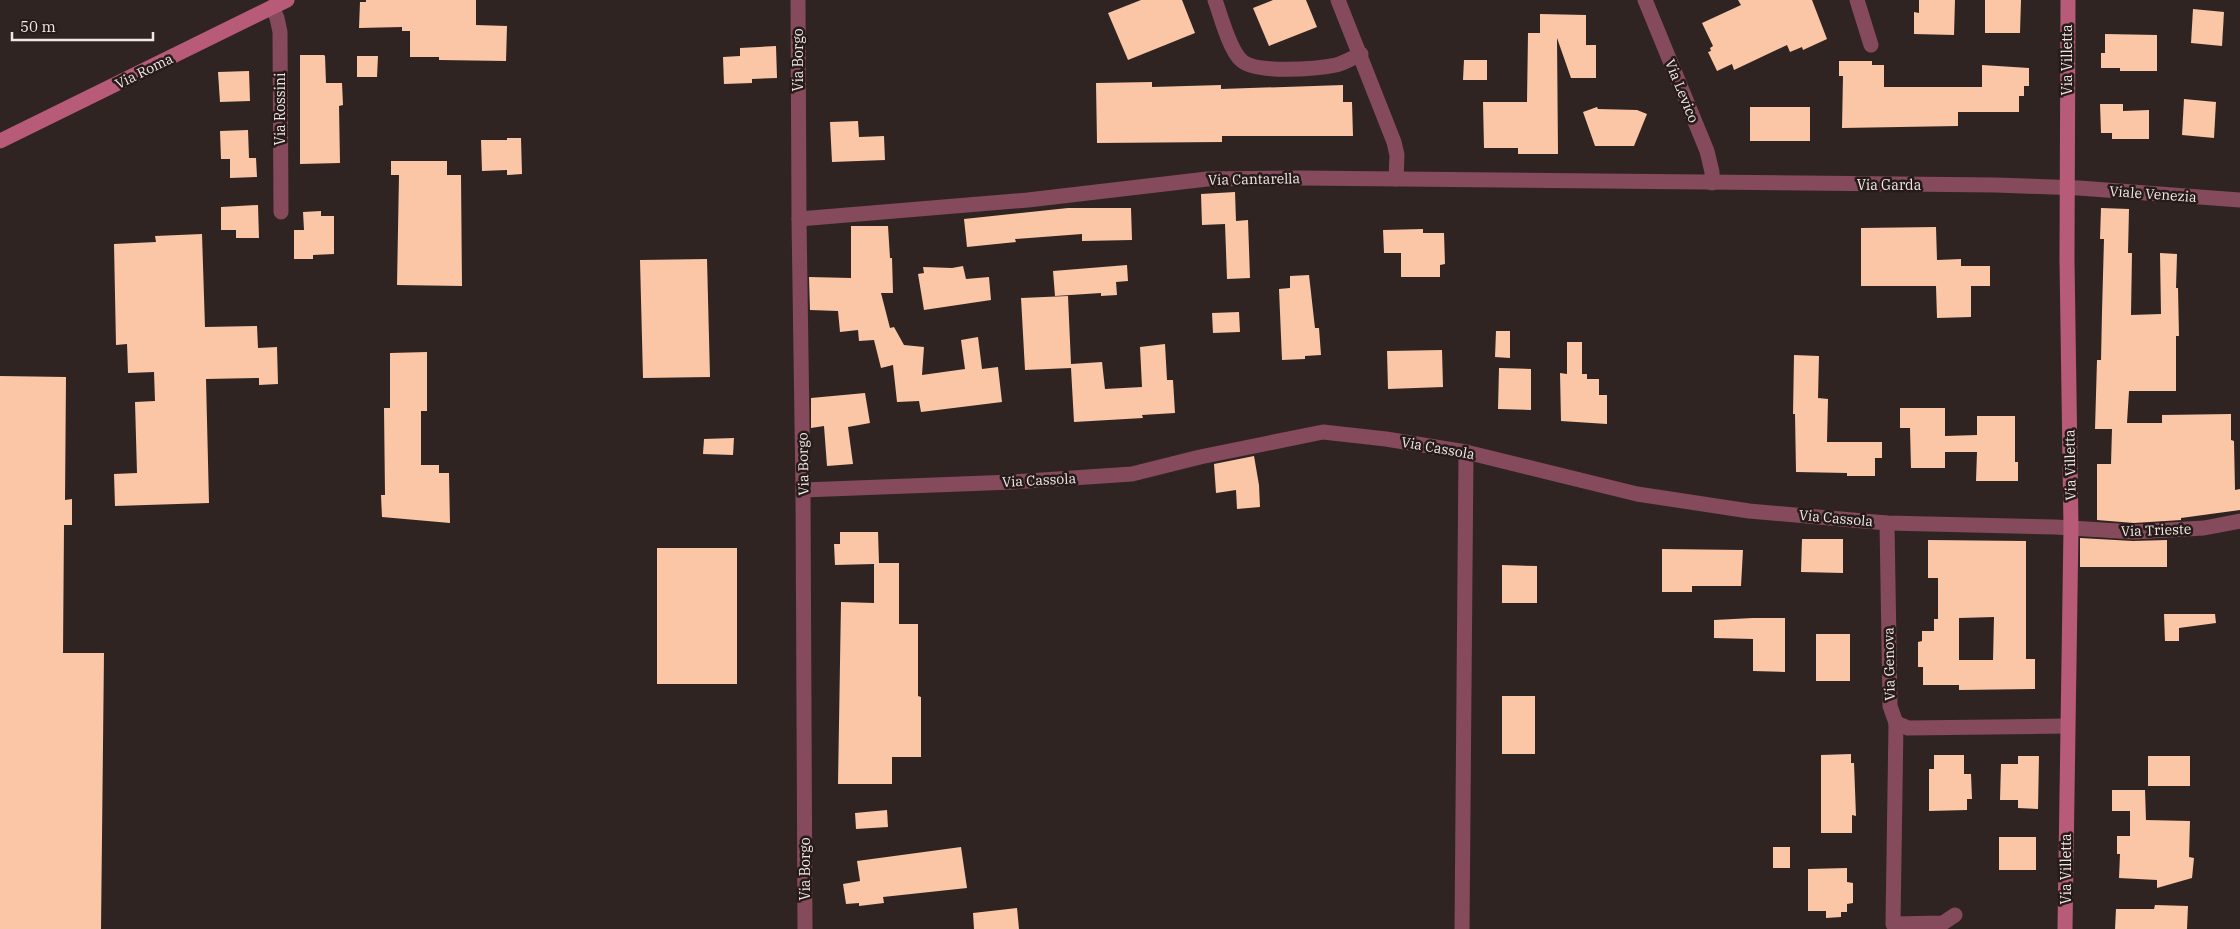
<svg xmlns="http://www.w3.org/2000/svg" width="2240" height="929" font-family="'IBM Plex Serif',serif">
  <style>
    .building { fill: #fac6a6; fill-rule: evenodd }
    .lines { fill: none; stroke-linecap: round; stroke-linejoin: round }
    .street { stroke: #854a5b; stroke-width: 15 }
    .secondary { stroke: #b85b78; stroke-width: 15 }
    .labels { text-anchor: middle; stroke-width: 5; stroke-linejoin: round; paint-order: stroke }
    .street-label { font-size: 14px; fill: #f0e8e7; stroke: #261b19 }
  </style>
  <rect width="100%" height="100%" fill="#302423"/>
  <g class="building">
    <path d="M366,0H476V25L507,26L506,61L439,60V57H410V31H402V27L359,28L360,2H366Z"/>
    <path d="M1141,0H1182L1195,33L1128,60L1108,13Z"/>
    <path d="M1273,0H1306L1317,27L1269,46L1253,8Z"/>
    <path d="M1738,0H1812L1827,39L1803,50L1802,47L1790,52L1787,45L1734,70L1732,64L1717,71L1708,52L1711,51L1710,48L1713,46L1702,23L1741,5Z"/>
    <path d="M1919,0H1955L1954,35L1914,34V12L1919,13Z"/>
    <path d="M1985,0H2021L2020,33H1985Z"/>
    <path d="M2193,9L2224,12L2222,46L2191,43Z"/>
    <path d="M1540,14L1586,15V45H1596V78H1571L1557,38L1558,154H1518V148H1484L1483,102H1527L1528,33H1540Z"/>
    <path d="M2105,34L2157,35V71H2120V68H2101V53H2105Z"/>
    <path d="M776,46L777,78L752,79V83L724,84L723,57L740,56V48Z"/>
    <path d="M300,55H324L325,56L326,83H342L343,105L339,106L340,163L300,164Z"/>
    <path d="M357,56H378L377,77H357Z"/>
    <path d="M1464,60H1487V80H1463Z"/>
    <path d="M1839,61H1872V65H1884V87H1982V65L2029,68V86H2024V96H2019V112H1958V126L1842,128L1843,76H1839Z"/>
    <path d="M249,71L250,101L220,102L218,72Z"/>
    <path d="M1152,82V87L1221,85V89L1343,85V102H1352L1353,136H1222V142L1097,143L1096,83Z"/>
    <path d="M2184,99L2216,102L2214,138L2182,135Z"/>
    <path d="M2100,104H2123V111L2149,110V139H2112V133H2101Z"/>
    <path d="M1597,107L1598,109L1637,110L1647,114L1634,146H1595L1583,112Z"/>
    <rect x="1750" y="107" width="60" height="34"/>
    <path d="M858,121L859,137L884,136L885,160L832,162L830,122Z"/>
    <path d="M248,130L249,158H256L257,177L230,178V159H221L220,131Z"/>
    <path d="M507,138H521L522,174L507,175V170L482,171L481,140H507Z"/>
    <path d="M391,161H447V175H461L462,286L397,285L399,175H391Z"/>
    <path d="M1235,192L1236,221L1248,220L1250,278L1227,279L1225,224L1202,225L1201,194Z"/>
    <path d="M258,205L259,238H236V230H221V207Z"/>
    <path d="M1068,208H1131L1132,240L1082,241V234L1015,239L1016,242L967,247L964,219Z"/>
    <path d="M2101,208L2129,209L2128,253H2132L2131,315L2161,314L2160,253L2177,254L2176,288H2178L2179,336H2176V391H2129L2127,423H2162V415L2231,414V440L2234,441L2235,490L2240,489V510L2181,518V520L2134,523L2097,520V464H2111L2112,429H2095L2097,360H2101L2102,312L2104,239H2100Z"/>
    <path d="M321,211V216H334V254L313,255V259H294V230H304L303,212Z"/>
    <path d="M851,226H888L890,258H892L893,293H881L890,328L894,327L904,345L924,347L922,375L965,369L961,340L978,337L982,369L998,367L1002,402L921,412L919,401L897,402L893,365L881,368L874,340L859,341L858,330L840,332L838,311L810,310L809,277L851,278Z"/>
    <path d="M1936,227L1937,260L1961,259V266H1990V286H1971V317L1937,318L1936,286H1861V228Z"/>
    <path d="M1423,229V233H1444L1445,264L1440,265V277H1401V253H1384L1383,230Z"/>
    <path d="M202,234L205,327L257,326L258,348L277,347L278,384L259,385V378L206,379L209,503L115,506L114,474L137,473L135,402L155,401L154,372L128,373L127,344L116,345L114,244L156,242L155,236Z"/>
    <path d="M707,259L710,377L643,378L640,260Z"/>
    <path d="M1127,265L1128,281L1116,282L1117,295L1101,296V293L1055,296L1053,271Z"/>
    <path d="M963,266L966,279L989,277L991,300L924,310L918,274L924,273L923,267L952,268Z"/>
    <path d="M1309,275L1315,328H1319L1321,355L1305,356V359L1282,360L1279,289L1290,288V276Z"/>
    <path d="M1068,296L1071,364L1102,362L1105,389L1142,387L1140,347L1165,344L1167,380H1173L1175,413L1142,415L1143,418L1074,422L1071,368L1025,370L1021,298Z"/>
    <path d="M1239,312L1240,332L1213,333L1212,313Z"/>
    <path d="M1496,331H1510V358L1495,357Z"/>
    <path d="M1567,342H1582V374H1587V379H1599V395H1607V424L1561,421L1560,373L1567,374Z"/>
    <path d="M1442,350L1443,387L1388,389L1387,351Z"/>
    <path d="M427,352V411H421V465H439V473H449L450,523L382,517L381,495H385L384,408H390V353Z"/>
    <path d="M1794,355L1819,356L1818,398L1828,399L1827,442H1882V458H1875V476H1847V473L1796,472L1795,414H1793Z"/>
    <path d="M1499,368L1531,369V410L1498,409Z"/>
    <path d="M0,376L66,377L65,500L72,499V525H64L63,653H104L101,929H0Z"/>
    <path d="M865,393L870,423L848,427L853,464L827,466L824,426L811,428V398Z"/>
    <path d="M1900,408H1945V436L1977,435V416H2015V462H2018V481H1976L1977,452H1945V468H1911L1910,428H1900Z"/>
    <path d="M734,438L733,455L703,454L704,439Z"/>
    <path d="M1254,456L1259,485L1260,507L1237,509L1236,490L1216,493L1214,464Z"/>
    <path d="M840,532H878L879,563H899V624H918V696L921,697V757H892V784H838L841,602L874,603V564L835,565L834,544H840Z"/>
    <path d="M2080,538L2133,541L2167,540V567H2080Z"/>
    <path d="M1802,539H1843V573L1801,572Z"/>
    <path d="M1928,540L2026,541V659H2035V689L1959,690V685H1923V667H1918V642L1922,641V631H1934V619H1938V578H1928ZM1994,617L1993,660H1959V618Z"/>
    <rect x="657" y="548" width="80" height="136"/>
    <path d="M1662,549L1743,550L1741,586H1692V592H1662Z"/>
    <path d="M1502,565L1537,566V603H1502Z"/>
    <path d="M2164,614H2215L2216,623L2179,628V641H2165Z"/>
    <path d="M1753,618H1785V672L1753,671V639L1714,638V620Z"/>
    <rect x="1816" y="634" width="34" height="47"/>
    <rect x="1502" y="696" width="33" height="58"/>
    <path d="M1851,754V763H1854L1856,816L1852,815V833H1821V755Z"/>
    <path d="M1934,755H1964V774H1971L1972,799H1967V810L1929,811V769H1934Z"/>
    <path d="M2018,756H2039L2038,809L2018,808V800H2000L2001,764H2018Z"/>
    <rect x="2148" y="756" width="42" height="30"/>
    <path d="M2112,790H2145L2146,820L2190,821L2189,857L2194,858L2192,878L2157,888V880L2119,878L2120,854H2117V836H2130V811H2112Z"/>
    <path d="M887,810L888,827L856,829L855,813Z"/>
    <rect x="1999" y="837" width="37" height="33"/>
    <path d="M961,847L967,888L883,897L884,903L859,906V903L846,904L843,884L860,881L857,861Z"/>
    <rect x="1773" y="847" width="17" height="21"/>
    <path d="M1847,868V882L1853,883V903L1847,904V912H1841V917L1826,918V911H1808V869Z"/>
    <path d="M2155,905L2188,906L2187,929H2115L2116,909H2154Z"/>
    <path d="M1017,908L1019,929H974L973,913Z"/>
  </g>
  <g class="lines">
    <g class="street">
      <path d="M798,0L799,219L803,490L805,929"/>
      <path d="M1215,0C1221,16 1229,49 1241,60C1254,74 1317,69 1336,65C1344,63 1352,58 1361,54"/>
      <path d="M1338,0L1394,142L1397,155L1396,179"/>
      <path d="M1645,0L1707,151L1712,172V183"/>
      <path d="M1857,0L1871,45"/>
      <path d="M272,7L277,18L280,32L281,212"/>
      <path d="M799,219L1028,200L1207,179L1301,178L1996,185L2079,188L2240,200"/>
      <path d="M803,490L1013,482L1132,474L1200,457L1323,432L1386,439L1466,452L1637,494L1749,511L1887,523L2055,527L2134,532L2204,528L2240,521"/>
      <path d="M1887,523L1890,706L1896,723L1908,728L2067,726"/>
      <path d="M1896,723L1893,924L1943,923L1955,915"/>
      <path d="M1462,929L1466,452"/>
    </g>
    <g class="secondary">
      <path d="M0,141L287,0"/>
      <path d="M2065,929L2071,528L2067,260L2068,0"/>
    </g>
  </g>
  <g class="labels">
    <g class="street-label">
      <text transform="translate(798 60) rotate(-90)" y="5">Via Borgo</text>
      <text transform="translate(2067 60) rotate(-90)" y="5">Via Villetta</text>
      <text transform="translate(144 71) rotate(-26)" y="5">Via Roma</text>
      <text transform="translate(1682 91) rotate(68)" y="5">Via Levico</text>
      <text transform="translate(280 109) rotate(-90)" y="5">Via Rossini</text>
      <text transform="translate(1254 179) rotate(-1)" y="5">Via Cantarella</text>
      <text x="1889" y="190">Via Garda</text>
      <text transform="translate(2153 194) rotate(4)" y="5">Viale Venezia</text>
      <text transform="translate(1438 448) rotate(10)" y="5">Via Cassola</text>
      <text transform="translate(803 464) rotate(-91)" y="5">Via Borgo</text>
      <text transform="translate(2070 465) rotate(-91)" y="5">Via Villetta</text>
      <text transform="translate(1039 480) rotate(-3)" y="5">Via Cassola</text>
      <text transform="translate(1836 518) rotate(5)" y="5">Via Cassola</text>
      <text transform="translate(2156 530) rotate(-2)" y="5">Via Trieste</text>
      <text transform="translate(1889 664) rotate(-91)" y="5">Via Genova</text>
      <text transform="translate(805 869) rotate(-90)" y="5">Via Borgo</text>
      <text transform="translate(2066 869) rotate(-90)" y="5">Via Villetta</text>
    </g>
  </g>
  <path d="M12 32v8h141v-8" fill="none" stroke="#f0e8e7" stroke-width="2.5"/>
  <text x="20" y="32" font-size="15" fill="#f0e8e7" stroke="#261b19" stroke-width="4" paint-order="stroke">50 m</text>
</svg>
